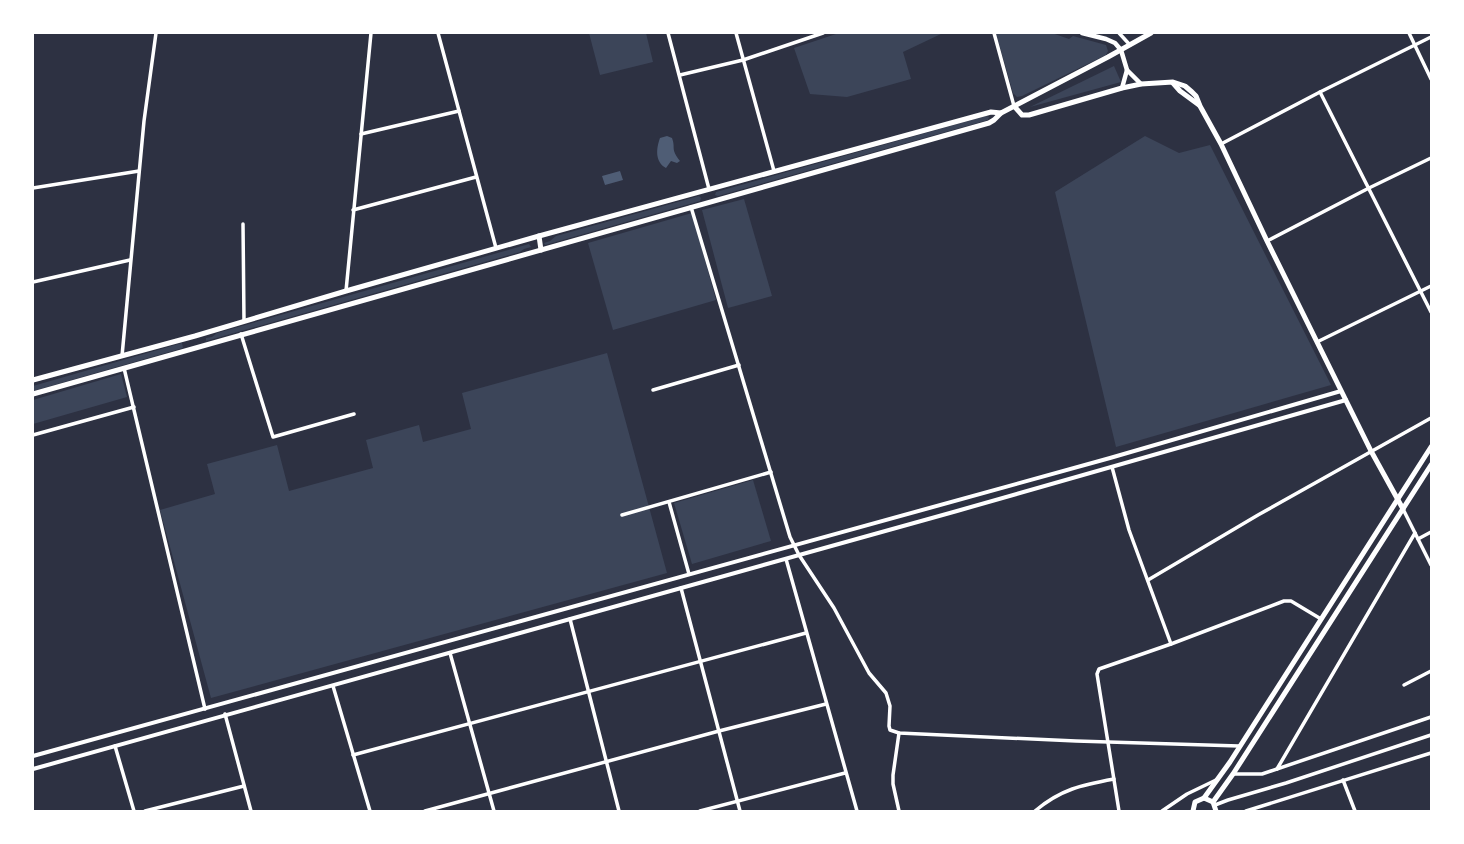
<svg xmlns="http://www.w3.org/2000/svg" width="1464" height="844" font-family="'PT Sans',sans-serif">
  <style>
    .green { fill: #3c4559 }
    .water { fill: #4f5d75 }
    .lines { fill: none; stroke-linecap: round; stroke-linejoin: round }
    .minor { stroke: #fff; stroke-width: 3.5 }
    .tertiary { stroke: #fff; stroke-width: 4 }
    .secondary { stroke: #fff; stroke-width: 4.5 }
    .primary { stroke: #fff; stroke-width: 5 }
  </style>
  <rect width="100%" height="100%" fill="#2d3142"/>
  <g class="green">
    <path d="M589,33H646L653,62L600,75Z"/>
    <path d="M839,33H943L903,52L911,79L847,97L810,94L794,48Z"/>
    <path d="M996,33H1052L1069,39L1073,36L1106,45L1108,51L1106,55L1022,96L1017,97L1013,93Z"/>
    <path d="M1114,66L1121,82L1030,107Z"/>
    <path d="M986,116L989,117L988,120L718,196L715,195L716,192Z"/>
    <path d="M1145,136L1179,153L1210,145L1331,385L1116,447L1055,192Z"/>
    <path d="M699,196L701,198L700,201L545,245L544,243L550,241L556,236Z"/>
    <path d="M744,199L772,296L728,308L702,210Z"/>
    <path d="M692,213L716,300L613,330L588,243Z"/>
    <path d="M529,244L531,247L524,249L520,252L206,341V338L212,337L217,333Z"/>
    <path d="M182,343L183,348L33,391V386Z"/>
    <path d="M607,353L667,573L211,698L160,510L215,494L207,464L277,445L289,491L373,468L366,440L419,425L423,442L471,429L462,393Z"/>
    <path d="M121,374L127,397L33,424V400Z"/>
    <path d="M753,480L771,541L692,564L674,503Z"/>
  </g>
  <g class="water">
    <path d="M667,136L672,138C676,149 670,148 680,161L677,163L671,161L666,168C655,162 656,149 660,138Z"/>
    <path d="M620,171L623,180L605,185L602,176Z"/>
  </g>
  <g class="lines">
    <g class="minor">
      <path d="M438,33L496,248"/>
      <path d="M668,33L709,189"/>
      <path d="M736,33L774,171"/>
      <path d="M994,33L1014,106"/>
      <path d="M1119,33L1130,45"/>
      <path d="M1409,33L1431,79"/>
      <path d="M680,75L743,60L823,33"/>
      <path d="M1320,92L1431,312"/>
      <path d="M361,134L459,111"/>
      <path d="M1221,144L1320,92L1431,37"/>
      <path d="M33,188L139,171"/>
      <path d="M691,207L790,537L799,555L834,608L869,673L886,693L890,706L889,726L890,730L899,733L1076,741L1239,746"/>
      <path d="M353,210L476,177"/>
      <path d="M243,224L244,321"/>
      <path d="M1267,241L1369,188L1431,158"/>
      <path d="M33,282L130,260"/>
      <path d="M346,291L371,33"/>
      <path d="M241,334L273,437L354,414"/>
      <path d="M1317,342L1431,286"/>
      <path d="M122,356L144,121L156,33"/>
      <path d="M124,368L205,709"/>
      <path d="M653,390L739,365"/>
      <path d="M33,435L134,407"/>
      <path d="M1112,467L1129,530L1171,644"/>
      <path d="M669,502L689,574"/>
      <path d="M1403,509L1431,565"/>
      <path d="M622,515L771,472"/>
      <path d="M1418,539L1431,532"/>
      <path d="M786,559L857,811"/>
      <path d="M1148,580L1258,515L1431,418"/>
      <path d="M681,588L740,811"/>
      <path d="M570,619L619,811"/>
      <path d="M450,653L494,811"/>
      <path d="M1404,685L1431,671"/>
      <path d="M333,686L370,811"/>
      <path d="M225,714L251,811"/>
      <path d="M899,733L893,775V784L899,811"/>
      <path d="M115,746L134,811"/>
      <path d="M353,755L806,633"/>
      <path d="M1277,769L1415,533"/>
      <path d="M1233,774H1262L1431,717"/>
      <path d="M1343,780L1355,811"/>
      <path d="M1215,805L1228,800L1286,783L1431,735"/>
      <path d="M145,811L244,786"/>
      <path d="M425,811L719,731L826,704"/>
      <path d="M700,811L845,773"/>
      <path d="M1035,811C1061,789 1082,785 1114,779"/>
      <path d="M1119,811L1097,674L1099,669L1171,644L1284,601H1291L1321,619"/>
      <path d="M1162,811L1187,794L1216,780"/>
      <path d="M1246,811L1431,753"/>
    </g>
    <g class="tertiary">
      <path d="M33,756L1110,458L1341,391"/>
      <path d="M33,769L957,511L1346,400"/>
    </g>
    <g class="secondary">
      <path d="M1082,33L1106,39L1115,43L1121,50L1127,70L1141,84"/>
      <path d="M1122,88L1127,70"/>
    </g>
    <g class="primary">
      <path d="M1173,83L1180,91L1199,105"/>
      <path d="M1014,106L1022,115H1029L1122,88L1141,84L1173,82L1185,86L1192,92L1196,96L1200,106L1221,144L1267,241L1371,451L1403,509"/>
      <path d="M539,236L541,250"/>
      <path d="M33,380L195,336L346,291L539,236L991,112L1001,113"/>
      <path d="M33,394L989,123L994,120L1001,113L1108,57L1151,33"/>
      <path d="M1204,798L1230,762L1431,447"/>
      <path d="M1213,802L1233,774L1431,465"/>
      <path d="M1193,811L1195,802L1204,798L1213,802L1216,811"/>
    </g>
  </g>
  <rect width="1464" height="844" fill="none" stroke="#ffffff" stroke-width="68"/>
</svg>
